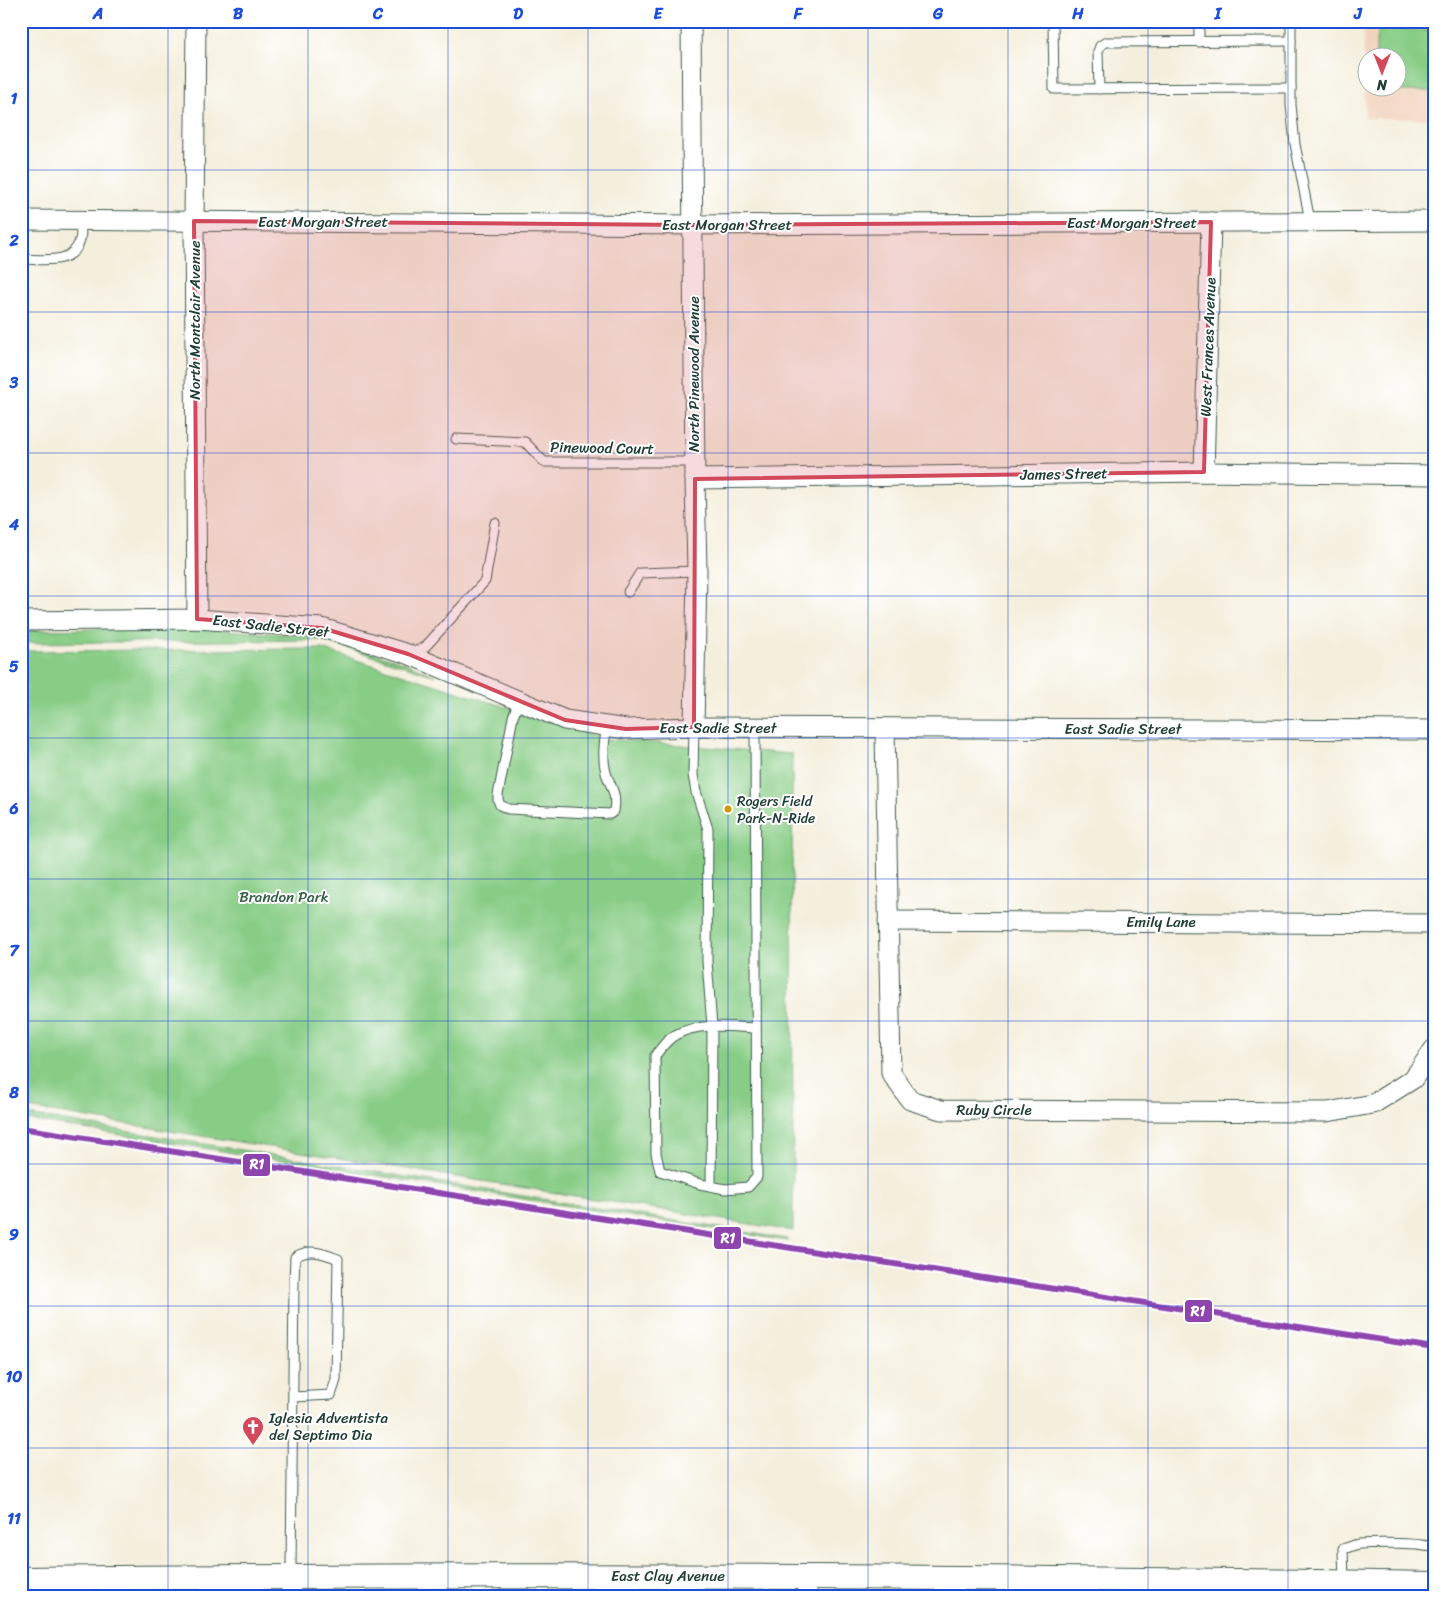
<svg xmlns="http://www.w3.org/2000/svg" width="1455" height="1617" font-family="Sriracha,sans-serif">
  <style>
    .built { fill: #f2d4be }
    .green { fill: #88cd86; stroke: #54855d }
    .lines { fill: none; stroke-linecap: round; stroke-linejoin: round }
    .service-casing { stroke: #3f584d; stroke-width: 11 }
    .minor-casing { stroke: #3f584d; stroke-width: 21 }
    .tertiary-casing { stroke: #3f584d; stroke-width: 26 }
    .service { stroke: #fff; stroke-width: 9 }
    .minor { stroke: #fff; stroke-width: 19 }
    .tertiary { stroke: #fff; stroke-width: 24 }
    .rail-1-casing { stroke: #fff; stroke-width: 10 }
    .rail-1 { stroke: #8e44ad; stroke-width: 6 }
    .marked { fill: #d1495b; fill-opacity: 0.2; stroke: #d1495b; stroke-width: 4; stroke-linejoin: round }
    .grid { fill: none; stroke: #1d4ed8; stroke-width: 1; stroke-opacity: 0.55 }
    .bus-dot { fill: #d79608; stroke: #fff; stroke-width: 2 }
    .labels { text-anchor: middle; stroke-width: 4; stroke-linejoin: round; paint-order: stroke }
    .bus-label { font-size: 14px; fill: #1f3d34; stroke: #fff; text-anchor: start }
    .street-label { font-size: 15px; fill: #1f3d34; stroke: #fff }
    .park-label { font-size: 15px; fill: #396148; stroke: #fff }
    .poi-label { font-size: 15px; fill: #1f3d34; stroke: #fff; text-anchor: start }
    .line-badge { stroke: #fff; stroke-width: 2 }
    .badge-label { font-size: 14px; text-anchor: middle; font-weight: bold; fill: #fff }
    .neatline { fill: none; stroke: #1d4ed8; stroke-width: 2 }
    .grid-label { font-size: 16px; text-anchor: middle; font-weight: bold; fill: #1d4ed8 }
  </style>
  <rect width="100%" height="100%" fill="#fff"/>
  <filter id="ink" filterUnits="userSpaceOnUse"><feTurbulence type="fractalNoise" baseFrequency=".02" numOctaves="2"/><feDisplacementMap in="SourceGraphic" scale="10" xChannelSelector="R" yChannelSelector="G"/><feConvolveMatrix kernelMatrix="1 2 1 2 8 2 1 2 1" color-interpolation-filters="sRGB"/></filter>
  <filter id="wash" filterUnits="userSpaceOnUse"><feTurbulence type="fractalNoise" baseFrequency=".0096" numOctaves="4" result="noise"/><feDisplacementMap in="SourceGraphic" scale="20" xChannelSelector="R" yChannelSelector="G"/><feGaussianBlur stdDeviation="1.12" result="paint"/><feColorMatrix in="noise" values="0 0 0 0 0 0 0 0 0 0 0 0 0 0 0 0 0 1.4 0 .05"/><feComposite in="paint" operator="in"/></filter>
  <g filter="url(#wash)">
    <rect width="100%" height="100%" fill="#f4efdd"/>
    <path class="built" d="M1363,21H1434V31L1394,28L1376,39V57L1368,58V88H1387L1391,91H1434V119L1365,118Z"/>
    <g class="green">
      <path d="M1379,28L1434,31V91H1391L1387,88H1398V58L1376,57V39Z"/>
      <path d="M197,628L321,637L406,663L436,676L322,640L21,643V630Z"/>
      <path d="M322,649L607,739L792,754L793,1231L21,1107V651Z"/>
      <path d="M21,1114L787,1239V1241L21,1119Z"/>
    </g>
  </g>
  <g filter="url(#ink)">
    <g class="lines">
      <g class="service-casing">
        <g id="service">
          <path d="M1053,21L1054,89L1291,88"/>
          <path d="M1291,21V105L1295,144L1310,221"/>
          <path d="M1199,42V21"/>
          <path d="M1099,89L1098,52L1100,46L1106,42L1291,41"/>
          <path d="M21,259C42,259 73,266 80,240C82,234 80,227 80,220"/>
          <path d="M456,439L525,442L544,462H695"/>
          <path d="M628,592L640,573L697,571"/>
          <path d="M409,654L425,647L485,581L495,523"/>
          <path d="M519,701L513,717L498,795V800L500,805L508,809L610,814L614,811C617,793 611,788 606,773C602,757 604,742 607,726"/>
          <path d="M694,727L693,775L696,792L708,829L707,961L712,1027L711,1186"/>
          <path d="M755,728L757,1177L748,1187L725,1189L700,1184L660,1171L656,1153L655,1056C661,1048 667,1039 677,1034C701,1022 731,1027 756,1028"/>
          <path d="M291,1576V1569L294,1282L295,1257C310,1248 323,1253 338,1259L336,1380L331,1395L293,1397"/>
          <path d="M1344,1582L1343,1549C1348,1548 1353,1545 1359,1544C1371,1543 1426,1542 1434,1548"/>
        </g>
      </g>
      <g class="minor-casing">
        <g id="minor">
          <path d="M196,21L194,221L197,619"/>
          <path d="M691,21L695,479L697,571L694,727"/>
          <path d="M21,220L693,225L1434,221"/>
          <path d="M1204,472L1211,222"/>
          <path d="M695,479L1204,472L1434,475"/>
          <path d="M21,621L197,619L322,628L408,654L565,720L626,729L694,727L1434,730"/>
          <path d="M885,728L891,1073L910,1100L941,1110L1327,1112L1373,1104L1413,1079L1434,1049"/>
          <path d="M888,921L1434,924"/>
          <path d="M291,1576V1596"/>
          <path d="M807,1596V1577"/>
        </g>
      </g>
      <g class="tertiary-casing">
        <path id="tertiary" d="M21,1579C492,1574 963,1576 1434,1584"/>
      </g>
      <use href="#service" class="service"/>
      <use href="#minor" class="minor"/>
      <use href="#tertiary" class="tertiary"/>
      <g class="rail-1-casing">
        <path id="rail-1" d="M21,1128L1434,1348"/>
      </g>
      <use href="#rail-1" class="rail-1"/>
    </g>
  </g>
  <path class="marked" d="M194,221L693,225L1211,222L1204,472L695,479L694,727L626,729L565,720L408,654L322,628L197,619Z"/>
  <path class="grid" d="M168,21V1596M308,21V1596M448,21V1596M588,21V1596M728,21V1596M868,21V1596M1008,21V1596M1148,21V1596M1288,21V1596M21,170H1434M21,312H1434M21,453H1434M21,596H1434M21,738H1434M21,879H1434M21,1021H1434M21,1164H1434M21,1306H1434M21,1448H1434"/>
  <defs>
    <g id="church-pin" transform="scale(1.125)"><path d="M0 17L-7.5 6A9.5 9.5 0 1 1 7.5 6Z" fill="#d1495b" stroke="#fff"/><path d="M-1.2-6h2.4v3.5h3.3v2.4h-3.3V6h-2.4V-.1h-3.3v-2.4h3.3Z" fill="#fff"/></g>
  </defs>
  <g fill-rule="evenodd">
    <use href="#church-pin" x="253" y="1427"/>
  </g>
  <circle class="bus-dot" cx="728" cy="809" r="4.5"/>
  <g class="labels">
    <g class="bus-label">
      <text x="737" y="806">Rogers Field<tspan x="737" dy="17">Park-N-Ride</tspan></text>
    </g>
    <g class="street-label">
      <text x="323" y="227">East Morgan Street</text>
      <text x="1132" y="228">East Morgan Street</text>
      <text x="727" y="230">East Morgan Street</text>
      <text transform="translate(195 320) rotate(-90)" y="5">North Montclair Avenue</text>
      <text transform="translate(1208 347) rotate(-88)" y="5">West Frances Avenue</text>
      <text transform="translate(694 374) rotate(-90)" y="5">North Pinewood Avenue</text>
      <text transform="translate(602 448) rotate(1)" y="5">Pinewood Court</text>
      <text transform="translate(1064 474) rotate(-1)" y="5">James Street</text>
      <text transform="translate(271 626) rotate(6)" y="5">East Sadie Street</text>
      <text x="718" y="733">East Sadie Street</text>
      <text x="1123" y="734">East Sadie Street</text>
      <text x="1161" y="927">Emily Lane</text>
      <text x="994" y="1115">Ruby Circle</text>
      <text x="668" y="1581">East Clay Avenue</text>
    </g>
    <g class="park-label">
      <text x="284" y="902">Brandon Park</text>
    </g>
    <g class="poi-label">
      <text x="269" y="1423">Iglesia Adventista<tspan x="269" dy="17">del Septimo Dia</tspan></text>
    </g>
  </g>
  <g class="line-badge">
    <rect x="242" y="1153" width="29" height="24" rx="5" fill="#8e44ad"/>
    <rect x="713" y="1226" width="29" height="24" rx="5" fill="#8e44ad"/>
    <rect x="1184" y="1299" width="29" height="24" rx="5" fill="#8e44ad"/>
  </g>
  <g class="badge-label">
    <text x="257" y="1169">R1</text>
    <text x="728" y="1243">R1</text>
    <text x="1198" y="1316">R1</text>
  </g>
  <rect width="1455" height="1617" fill="none" stroke="#fff" stroke-width="55"/>
  <g transform="translate(1382 72) rotate(180)"><circle r="24" fill="#ffffff" stroke="#a5b1ae"/>
  <path d="M0-4L9 19L0 12L-9 19Z" fill="#d1495b"/>
  <text y="-8" font-size="14" font-weight="bold" text-anchor="middle" fill="#1f3d34">N</text>
  </g>
  <rect x="28" y="28" width="1400" height="1562" class="neatline"/>
  <g class="grid-label">
    <text x="98" y="19">A</text>
    <text x="238" y="19">B</text>
    <text x="378" y="19">C</text>
    <text x="518" y="19">D</text>
    <text x="658" y="19">E</text>
    <text x="798" y="19">F</text>
    <text x="938" y="19">G</text>
    <text x="1078" y="19">H</text>
    <text x="1218" y="19">I</text>
    <text x="1358" y="19">J</text>
    <text x="14" y="104">1</text>
    <text x="14" y="246">2</text>
    <text x="14" y="388">3</text>
    <text x="14" y="530">4</text>
    <text x="14" y="672">5</text>
    <text x="14" y="814">6</text>
    <text x="14" y="956">7</text>
    <text x="14" y="1098">8</text>
    <text x="14" y="1240">9</text>
    <text x="14" y="1382">10</text>
    <text x="14" y="1524">11</text>
  </g>
</svg>
